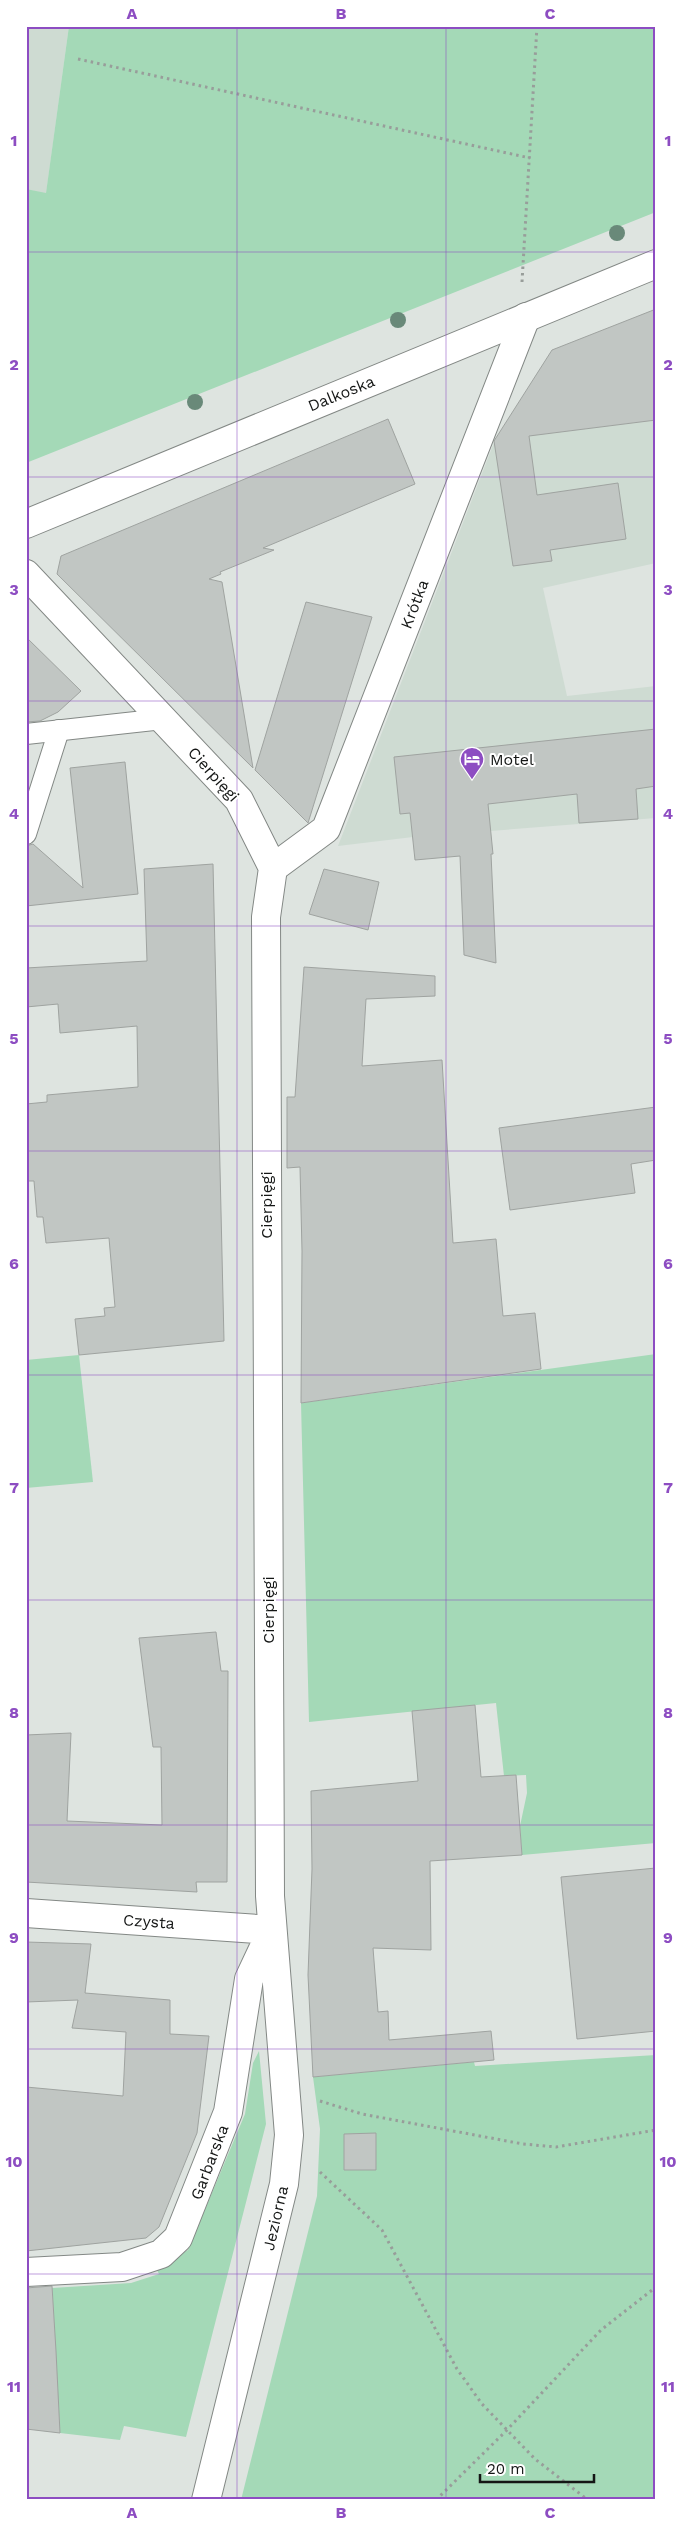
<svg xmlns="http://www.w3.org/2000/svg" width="682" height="2526" font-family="'Work Sans',sans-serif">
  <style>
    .built { fill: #cedbd2 }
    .green { fill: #a4d9b7 }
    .building { fill: #c1c6c3; stroke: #9fa3a0 }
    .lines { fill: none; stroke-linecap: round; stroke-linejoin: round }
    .service-casing { stroke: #838885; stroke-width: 22 }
    .minor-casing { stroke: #838885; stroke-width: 30 }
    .tertiary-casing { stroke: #838885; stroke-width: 30 }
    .path { stroke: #989d9a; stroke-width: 3; stroke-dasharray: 2.5 4; stroke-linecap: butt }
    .service { stroke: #fff; stroke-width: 20 }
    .minor { stroke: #fff; stroke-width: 28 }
    .tertiary { stroke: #fff; stroke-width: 28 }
    .tree { fill: #698979 }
    .grid { fill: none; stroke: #8d4dc2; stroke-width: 1; stroke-opacity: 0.55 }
    .labels { text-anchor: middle; stroke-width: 4; stroke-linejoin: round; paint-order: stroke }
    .street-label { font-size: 16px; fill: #141615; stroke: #fff }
    .poi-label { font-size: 16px; fill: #141615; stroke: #fff; text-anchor: start }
    .neatline { fill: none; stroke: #8d4dc2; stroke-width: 2 }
    .grid-label { font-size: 16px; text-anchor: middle; font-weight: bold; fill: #8d4dc2 }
  </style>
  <rect width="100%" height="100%" fill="#dee4e0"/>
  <g class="built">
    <path d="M26,26H69L46,194L26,189Z"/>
    <path d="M656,420V563L543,588L567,696L656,686V818L413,837L338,846L495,440Z"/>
  </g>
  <g class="green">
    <path d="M69,26H656V212L26,463V189L46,193Z"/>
    <path d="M656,1354V1843L522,1855L520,1826L527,1793L526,1775L504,1776L496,1703L309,1722L301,1403Z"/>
    <path d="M79,1355L93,1482L26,1488V1360Z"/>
    <path d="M259,2051L266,2124L186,2437L124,2426L120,2440L60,2433L52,2288L131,2283L159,2274L156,2268L188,2250L245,2114L253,2063Z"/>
    <path d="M656,2055V2500H241L317,2196L320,2129L313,2077L474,2062L475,2066Z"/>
  </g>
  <g class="building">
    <path d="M656,309V420L529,436L537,495L618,483L626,539L550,550L552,561L513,566L494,441L552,350Z"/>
    <path d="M388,419L415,484L263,548L274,550L220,572L221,574L209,579L222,582L253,768L57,574L61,556Z"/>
    <path d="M306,602L372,617L308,823L255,770Z"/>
    <path d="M26,637L81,691L58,712L40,721L26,722Z"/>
    <path d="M656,729V786L636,789L638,819L579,823L577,794L488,804L493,854H491L496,963L464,955L460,856L415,860L410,813L400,814L394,757Z"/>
    <path d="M125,762L138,894L26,906V846L33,844L83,888L70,768Z"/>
    <path d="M213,864L224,1341L79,1355L75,1319L105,1316L104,1308L115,1307L109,1238L46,1243L43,1217H37L34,1181H26V1104L47,1102V1095L138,1087L137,1026L60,1033L58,1004L26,1007V968L147,961L144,869Z"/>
    <path d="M324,869L379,882L368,930L309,914Z"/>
    <path d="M304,967L435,976V996L366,999L362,1066L442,1060L453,1243L496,1239L503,1316L535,1313L541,1369L301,1403L302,1251L300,1167L287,1168V1097H295Z"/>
    <path d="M656,1107V1160L631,1164L635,1193L510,1210L499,1128Z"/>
    <path d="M216,1632L221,1671H228L227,1882H196L197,1892L26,1882V1735L71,1733L67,1821L162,1825L161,1747H153L139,1638Z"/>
    <path d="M475,1705L481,1777L516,1775L522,1855L430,1861L431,1950L373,1948L378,2012L388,2011L389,2040L491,2031L494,2060L313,2077L308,1975L312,1869L311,1791L418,1781L412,1711Z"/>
    <path d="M656,1868V2031L577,2039L561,1877Z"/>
    <path d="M26,1942L91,1944L85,1993L170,2000V2034L209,2036L197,2133L159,2227L146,2238L26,2251V2087L123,2096L126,2032L72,2028L78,2000L26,2002Z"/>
    <path d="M376,2133V2170H344V2134Z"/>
    <path d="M52,2286L56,2351L60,2433L26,2429V2288Z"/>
  </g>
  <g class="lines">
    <g class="service-casing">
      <g id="service">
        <path d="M26,734L163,719"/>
        <path d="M26,834L59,730"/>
      </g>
    </g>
    <g class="minor-casing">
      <g id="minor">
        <path d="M273,868L326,829L526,317"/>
        <path d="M26,1913L272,1930L249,1979L228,2112L178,2238L161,2254L122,2267L26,2272"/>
      </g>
    </g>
    <g class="tertiary-casing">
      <g id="tertiary">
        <path d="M26,524L656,264"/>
        <path d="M26,574L239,800L273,868L266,917L270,1896L289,2135L284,2184L206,2500"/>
      </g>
    </g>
    <g class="path">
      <path d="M78,59L530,158"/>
      <path d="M522,282L537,26"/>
      <path d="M320,2101L362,2114L523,2144L556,2147L656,2130"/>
      <path d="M320,2172L382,2230L457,2369L482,2404L535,2459L588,2500"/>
      <path d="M436,2500L506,2431L601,2330L656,2287"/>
    </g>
    <use href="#service" class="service"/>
    <use href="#minor" class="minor"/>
    <use href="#tertiary" class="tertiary"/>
  </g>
  <g class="tree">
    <circle cx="617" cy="233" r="8"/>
    <circle cx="398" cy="320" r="8"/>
    <circle cx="195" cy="402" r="8"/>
  </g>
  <path class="grid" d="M237,26V2500M446,26V2500M26,252H656M26,477H656M26,701H656M26,926H656M26,1151H656M26,1375H656M26,1600H656M26,1825H656M26,2049H656M26,2274H656"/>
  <defs>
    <g id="hotel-pin" transform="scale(1.25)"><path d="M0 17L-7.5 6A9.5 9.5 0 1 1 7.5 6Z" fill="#8d4dc2" stroke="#fff"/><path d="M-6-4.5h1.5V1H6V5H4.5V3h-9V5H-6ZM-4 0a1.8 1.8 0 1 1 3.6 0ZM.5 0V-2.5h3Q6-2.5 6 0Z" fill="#fff"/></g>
  </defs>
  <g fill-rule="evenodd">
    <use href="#hotel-pin" x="472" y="759"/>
  </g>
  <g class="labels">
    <g class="street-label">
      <text transform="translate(341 393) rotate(-22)" y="6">Dalkoska</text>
      <text transform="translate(414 604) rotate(-69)" y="6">Krótka</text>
      <text transform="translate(214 774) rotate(48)" y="6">Cierpięgi</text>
      <text transform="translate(266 1205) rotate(-90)" y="6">Cierpięgi</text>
      <text transform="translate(268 1610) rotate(-90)" y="6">Cierpięgi</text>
      <text transform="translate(149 1921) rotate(4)" y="6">Czysta</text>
      <text transform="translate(209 2162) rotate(-69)" y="6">Garbarska</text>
      <text transform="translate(275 2218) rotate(-77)" y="6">Jeziorna</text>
    </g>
    <g class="poi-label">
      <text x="490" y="765">Motel</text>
    </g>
  </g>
  <rect width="682" height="2526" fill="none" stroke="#ffffff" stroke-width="55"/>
  <path d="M480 2474v8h114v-8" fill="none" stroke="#141615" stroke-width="2.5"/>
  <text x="487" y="2474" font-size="15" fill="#141615" stroke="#ffffff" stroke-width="4" paint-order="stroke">20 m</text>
  <rect x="28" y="28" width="626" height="2470" class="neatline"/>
  <g class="grid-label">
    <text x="132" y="19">A</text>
    <text x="341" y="19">B</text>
    <text x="550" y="19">C</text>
    <text x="14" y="146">1</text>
    <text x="668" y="146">1</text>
    <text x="14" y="370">2</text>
    <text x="668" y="370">2</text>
    <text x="14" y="595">3</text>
    <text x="668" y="595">3</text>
    <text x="14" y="819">4</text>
    <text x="668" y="819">4</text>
    <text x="14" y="1044">5</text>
    <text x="668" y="1044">5</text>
    <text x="14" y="1269">6</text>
    <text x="668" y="1269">6</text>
    <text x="14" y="1493">7</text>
    <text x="668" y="1493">7</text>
    <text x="14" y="1718">8</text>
    <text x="668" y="1718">8</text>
    <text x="14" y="1943">9</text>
    <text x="668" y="1943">9</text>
    <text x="14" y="2167">10</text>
    <text x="668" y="2167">10</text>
    <text x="14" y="2392">11</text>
    <text x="668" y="2392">11</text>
    <text x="132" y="2518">A</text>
    <text x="341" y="2518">B</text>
    <text x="550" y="2518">C</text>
  </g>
</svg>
